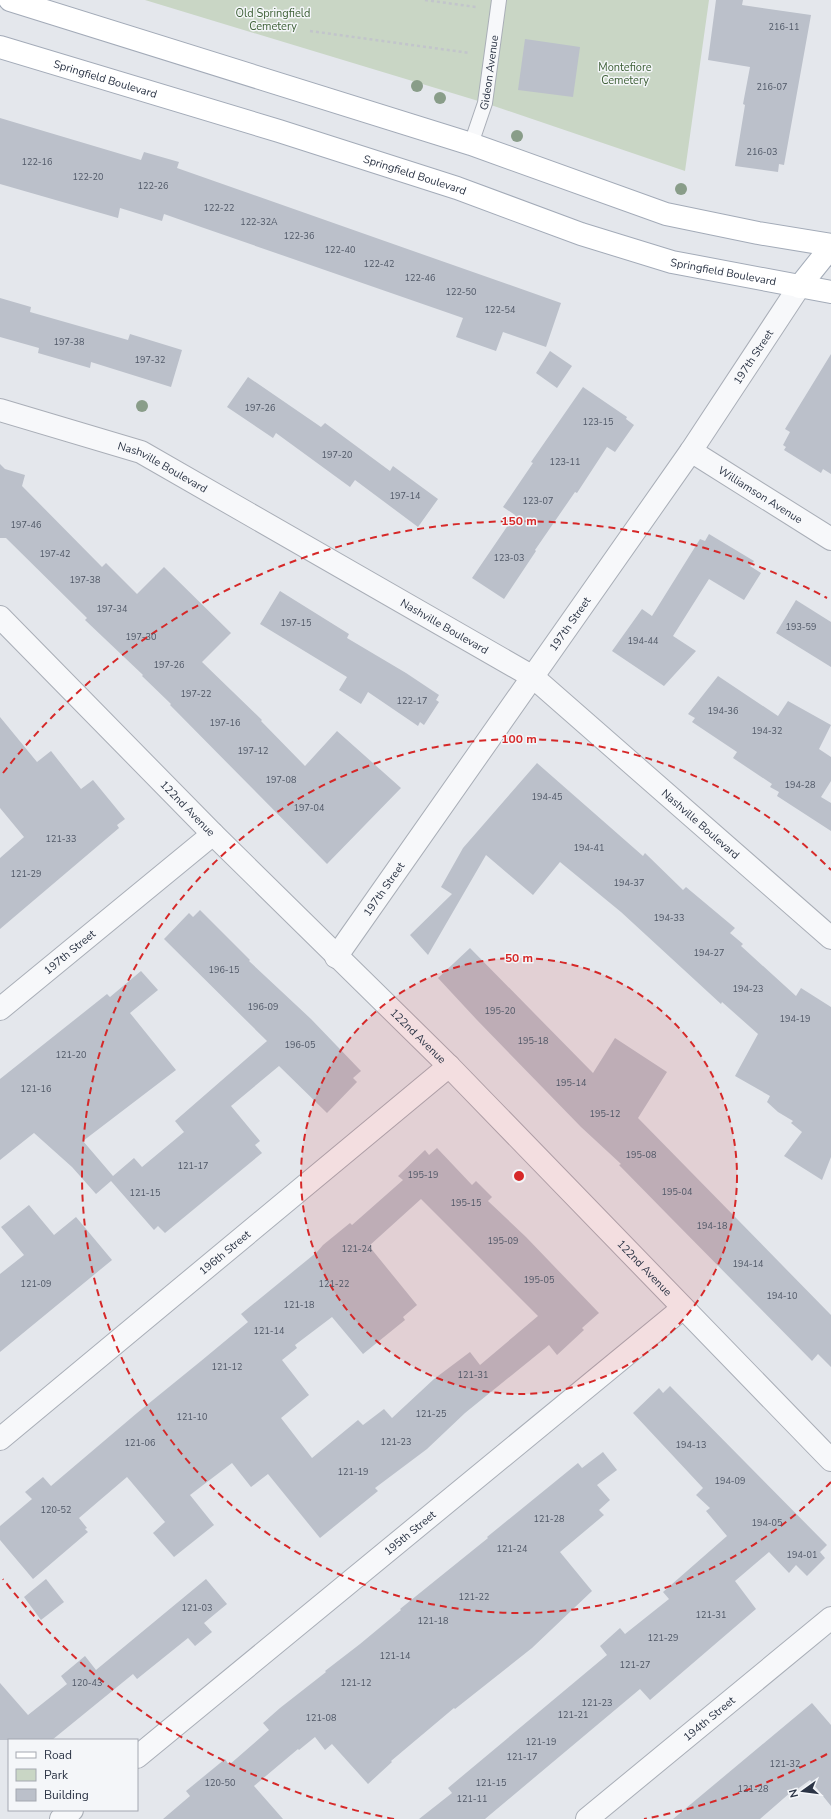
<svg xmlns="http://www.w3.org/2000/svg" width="831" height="1819" font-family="'Nunito Sans',sans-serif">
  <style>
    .green { fill: #c9d6c5 }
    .building { fill: #bbc0ca; fill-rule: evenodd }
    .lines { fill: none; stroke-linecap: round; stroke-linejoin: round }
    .lane-casing { stroke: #a9aeb7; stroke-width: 16 }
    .street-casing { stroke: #a9aeb7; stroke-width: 24 }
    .primary-casing { stroke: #a3abb8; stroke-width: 24 }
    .path { stroke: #c2c5cb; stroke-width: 2.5; stroke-dasharray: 3 3; stroke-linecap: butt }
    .lane { stroke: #f7f8fa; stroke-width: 14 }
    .street { stroke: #f7f8fa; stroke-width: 22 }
    .primary { stroke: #fff; stroke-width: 22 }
    .tree { fill: #899d89 }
    .ring { fill: none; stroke: #d62828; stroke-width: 2; stroke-dasharray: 7 5 }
    .labels { text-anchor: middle; stroke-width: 3; stroke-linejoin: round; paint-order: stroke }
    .number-label { font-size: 9px; fill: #4f5766 }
    .park-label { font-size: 11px; fill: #3f6138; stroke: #f4f6f9 }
    .street-label { font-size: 11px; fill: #2b3445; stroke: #f4f6f9 }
    .centre { fill: #d62828; stroke: #f4f6f9; stroke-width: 2 }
    .ring-label { font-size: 12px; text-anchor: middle; font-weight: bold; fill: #d62828; stroke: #f4f6f9; stroke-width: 3; stroke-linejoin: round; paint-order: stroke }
  </style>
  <rect width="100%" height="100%" fill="#e4e7ec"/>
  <path class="green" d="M145,0H709L685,171L485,103Z"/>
  <g class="building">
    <path d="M716,0H743L742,5L811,15L784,165L779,164L778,172L735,166L745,105L743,104L750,67L708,60Z"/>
    <path d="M525,39L580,47L573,97L518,90Z"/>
    <path d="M0,118L141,160L144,152L179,162L177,168L561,303L546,347L503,332L496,351L456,337L463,318L201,227L164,214L162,221L120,208L118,218L0,184Z"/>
    <path d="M0,298L31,307L30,312L128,340L130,334L182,350L171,387L91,362L90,368L38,353L39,348L0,337Z"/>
    <path d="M550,351L572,366L557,388L536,373Z"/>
    <path d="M831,354V474L823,469L821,473L784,450L786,447L783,445L790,432L785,429Z"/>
    <path d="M248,377L321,427L325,423L390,471L393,466L438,499L418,527L355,480L350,487L276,433L273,438L227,407Z"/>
    <path d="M583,387L627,417L626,419L634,425L615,452L607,447L577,493L575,492L535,550L536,551L504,599L472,578L515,515L503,507L533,463L531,462Z"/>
    <path d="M0,464L5,469L25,475L22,486L102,567L106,563L137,594L164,567L231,633L202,662L262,720L261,721L305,766L337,731L401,788L327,864L170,705L171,704L142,676L143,675L85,620L87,618L6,538H0Z"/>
    <path d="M709,534L754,561L750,566L761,573L744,600L709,579L673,636L696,651L664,686L612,651L642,609L652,616L700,539L705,541Z"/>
    <path d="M280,591L349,634L347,638L406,673L439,695L436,700L439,702L424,725L420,722L418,726L368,692L361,704L339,690L347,677L260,624Z"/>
    <path d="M796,600L831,622V667L776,633Z"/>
    <path d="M718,676L778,716L788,701L831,725L819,749L831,757V781L821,797L831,803V831L777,796L779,792L770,787L772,784L733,758L737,752L692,722L695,718L688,714Z"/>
    <path d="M0,717L37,762L51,751L81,789L93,780L125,819L117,825L119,828L0,929V858L24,837L0,808Z"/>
    <path d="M537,763L643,856L645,853L683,890L686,887L735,928L730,933L743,944L741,946L796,996L801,988L831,1007V1157L822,1180L784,1156L802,1132L791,1123L793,1121L778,1112L767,1102L770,1096L735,1076L758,1034L722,1002L721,1004L621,912L560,862L533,895L486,855L428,955L410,935L452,894L441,887L463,848Z"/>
    <path d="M200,910L250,960L249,961L311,1019L361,1071L353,1078L357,1082L327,1113L279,1066L231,1106L260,1141L255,1145L262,1153L165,1233L158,1226L154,1230L111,1181L96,1194L72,1167L34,1133L0,1160V1079L107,994L110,997L141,971L158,990L130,1013L176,1070L83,1141L113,1176L134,1158L142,1167L184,1132L175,1121L267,1041L164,939L189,913L193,917Z"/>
    <path d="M470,948L593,1073L615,1038L667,1072L638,1118L831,1315V1367L818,1354L812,1361L668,1215L619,1165L621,1164L581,1127L477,1020L438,978Z"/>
    <path d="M437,1148L472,1185L476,1181L492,1197L488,1201L526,1237L599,1313L582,1328L584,1330L557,1355L549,1345L465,1413L427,1449L375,1488L378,1491L320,1538L268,1474L251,1487L232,1463L190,1495L214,1525L174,1557L153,1533L165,1522L127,1477L79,1518L87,1528L85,1529L88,1532L33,1579L0,1540V1526L32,1499L25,1492L43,1477L51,1486L137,1413L201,1361L248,1322L241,1314L317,1252L323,1245L350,1223L352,1225L403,1180L398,1176L425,1150L429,1155ZM421,1199L538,1316L480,1365L470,1352L434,1379L392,1418L384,1409L363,1425L358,1420L312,1458L281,1418L309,1395L282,1360L297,1348L295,1345L332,1317L363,1354L405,1320L403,1317L417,1305L369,1246Z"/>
    <path d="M29,1205L54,1235L76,1217L112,1260L0,1352V1274L24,1255L1,1227Z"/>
    <path d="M670,1386L827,1545L820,1552L825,1558L807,1576L796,1565L789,1573L769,1552L735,1581L756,1609L650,1700L640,1689L485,1819H419L452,1793L448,1788L607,1655L600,1646L620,1628L625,1634L669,1599L663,1592L727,1536L706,1511L710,1508L696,1495L703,1488L633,1413L659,1388L663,1393Z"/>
    <path d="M603,1452L617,1470L597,1485L610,1500L599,1510L604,1515L560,1552L592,1591L532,1648L455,1709L454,1708L391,1761L392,1762L368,1784L332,1744L325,1750L315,1737L299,1750L298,1749L254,1786L283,1819H163L190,1796L186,1791L225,1759L229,1765L269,1730L263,1723L280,1708L326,1672L325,1671L360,1644L401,1610L400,1609L488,1538L487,1537L578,1463L582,1468Z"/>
    <path d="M46,1579L64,1602L41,1620L24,1597Z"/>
    <path d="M206,1579L227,1604L204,1623L212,1632L195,1646L188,1638L137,1679L133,1674L52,1740H0V1683L28,1715L67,1684L61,1676L85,1656L96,1670Z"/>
    <path d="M812,1703L831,1725V1806L810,1780L792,1793L791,1792L760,1819H673Z"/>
  </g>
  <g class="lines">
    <g class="lane-casing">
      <g id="lane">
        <path id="s1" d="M471,144L485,103L499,0"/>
      </g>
    </g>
    <g class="street-casing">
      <g id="street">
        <path id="s2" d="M0,410L141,452L533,677L831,938"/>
        <path id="s3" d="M691,451L831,539"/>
        <path id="s4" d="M0,617L213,834L449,1066L831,1460"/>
        <path id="s5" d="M336,957L691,451L799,287"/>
        <path id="s6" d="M0,1009L213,834"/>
        <path id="s7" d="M0,1439L449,1066"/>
        <path id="s8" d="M137,1757L683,1308"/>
        <path d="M61,1819L72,1810"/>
        <path id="s9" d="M587,1819L831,1618"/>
      </g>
    </g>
    <g class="primary-casing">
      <g id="primary">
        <path d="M10,0L471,144L666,214L758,233L831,245"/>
        <path id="s10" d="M0,47L279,131L457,188L581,234L672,262L831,292"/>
        <path d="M799,287L831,247"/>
      </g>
    </g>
    <g class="path">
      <path d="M425,0L476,7"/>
      <path d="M310,31L470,53"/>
    </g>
    <use href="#lane" class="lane"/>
    <use href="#street" class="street"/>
    <use href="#primary" class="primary"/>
  </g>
  <g class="tree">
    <circle cx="417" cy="86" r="6"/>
    <circle cx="440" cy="98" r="6"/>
    <circle cx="517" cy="136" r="6"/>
    <circle cx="681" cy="189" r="6"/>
    <circle cx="142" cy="406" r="6"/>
  </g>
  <circle cx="519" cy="1176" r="218" fill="#d62828" fill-opacity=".12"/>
  <g class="ring">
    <circle cx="519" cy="1176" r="218"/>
    <path d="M831 1482A437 437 0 1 1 831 870"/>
    <path d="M827 1754A655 655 0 0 1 644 1819M394 1819A655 655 0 0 1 3 1579M3 773A655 655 0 0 1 827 598"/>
  </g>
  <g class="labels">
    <g class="number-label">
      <text x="784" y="30">216-11</text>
      <text x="772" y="90">216-07</text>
      <text x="762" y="155">216-03</text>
      <text x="37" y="165">122-16</text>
      <text x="88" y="180">122-20</text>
      <text x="153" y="189">122-26</text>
      <text x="219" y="211">122-22</text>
      <text x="259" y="225">122-32A</text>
      <text x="299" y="239">122-36</text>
      <text x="340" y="253">122-40</text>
      <text x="379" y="267">122-42</text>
      <text x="420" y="281">122-46</text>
      <text x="461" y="295">122-50</text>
      <text x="500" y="313">122-54</text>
      <text x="69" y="345">197-38</text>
      <text x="150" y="363">197-32</text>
      <text x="260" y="411">197-26</text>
      <text x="598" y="425">123-15</text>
      <text x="337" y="458">197-20</text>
      <text x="565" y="465">123-11</text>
      <text x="405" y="499">197-14</text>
      <text x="538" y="504">123-07</text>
      <text x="26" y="528">197-46</text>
      <text x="55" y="557">197-42</text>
      <text x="509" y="561">123-03</text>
      <text x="85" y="583">197-38</text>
      <text x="112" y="612">197-34</text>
      <text x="296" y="626">197-15</text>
      <text x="801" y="630">193-59</text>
      <text x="141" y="640">197-30</text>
      <text x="643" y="644">194-44</text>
      <text x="169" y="668">197-26</text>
      <text x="196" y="697">197-22</text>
      <text x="412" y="704">122-17</text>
      <text x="723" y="714">194-36</text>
      <text x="225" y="726">197-16</text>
      <text x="767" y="734">194-32</text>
      <text x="253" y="754">197-12</text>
      <text x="281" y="783">197-08</text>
      <text x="800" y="788">194-28</text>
      <text x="547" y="800">194-45</text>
      <text x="309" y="811">197-04</text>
      <text x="61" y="842">121-33</text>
      <text x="589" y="851">194-41</text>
      <text x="26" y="877">121-29</text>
      <text x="629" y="886">194-37</text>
      <text x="669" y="921">194-33</text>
      <text x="709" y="956">194-27</text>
      <text x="224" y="973">196-15</text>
      <text x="748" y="992">194-23</text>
      <text x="263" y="1010">196-09</text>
      <text x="500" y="1014">195-20</text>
      <text x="795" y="1022">194-19</text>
      <text x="533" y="1044">195-18</text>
      <text x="300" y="1048">196-05</text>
      <text x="71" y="1058">121-20</text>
      <text x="571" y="1086">195-14</text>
      <text x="36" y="1092">121-16</text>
      <text x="605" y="1117">195-12</text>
      <text x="641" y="1158">195-08</text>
      <text x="193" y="1169">121-17</text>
      <text x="423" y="1178">195-19</text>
      <text x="677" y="1195">195-04</text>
      <text x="145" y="1196">121-15</text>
      <text x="466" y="1206">195-15</text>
      <text x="712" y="1229">194-18</text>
      <text x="503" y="1244">195-09</text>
      <text x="357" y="1252">121-24</text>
      <text x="748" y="1267">194-14</text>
      <text x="539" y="1283">195-05</text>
      <text x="36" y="1287">121-09</text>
      <text x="334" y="1287">121-22</text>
      <text x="782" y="1299">194-10</text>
      <text x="299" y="1308">121-18</text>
      <text x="269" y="1334">121-14</text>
      <text x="227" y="1370">121-12</text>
      <text x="473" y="1378">121-31</text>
      <text x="431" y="1417">121-25</text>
      <text x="192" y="1420">121-10</text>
      <text x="396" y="1445">121-23</text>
      <text x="140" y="1446">121-06</text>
      <text x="691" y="1448">194-13</text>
      <text x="353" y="1475">121-19</text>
      <text x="730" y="1484">194-09</text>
      <text x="56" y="1513">120-52</text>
      <text x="549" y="1522">121-28</text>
      <text x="767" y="1526">194-05</text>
      <text x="512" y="1552">121-24</text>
      <text x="802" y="1558">194-01</text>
      <text x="474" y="1600">121-22</text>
      <text x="197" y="1611">121-03</text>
      <text x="711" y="1618">121-31</text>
      <text x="433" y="1624">121-18</text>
      <text x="663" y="1641">121-29</text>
      <text x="395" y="1659">121-14</text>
      <text x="635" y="1668">121-27</text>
      <text x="87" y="1686">120-43</text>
      <text x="356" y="1686">121-12</text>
      <text x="597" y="1706">121-23</text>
      <text x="573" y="1718">121-21</text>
      <text x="321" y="1721">121-08</text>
      <text x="541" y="1745">121-19</text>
      <text x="522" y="1760">121-17</text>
      <text x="785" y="1767">121-32</text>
      <text x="220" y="1786">120-50</text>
      <text x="491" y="1786">121-15</text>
      <text x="753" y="1792">121-28</text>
      <text x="472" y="1802">121-11</text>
    </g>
    <g class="park-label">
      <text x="273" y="17">Old Springfield<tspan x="273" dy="13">Cemetery</tspan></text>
      <text x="625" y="71">Montefiore<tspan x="625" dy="13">Cemetery</tspan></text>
    </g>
    <g class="street-label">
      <text dy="4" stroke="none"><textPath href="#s1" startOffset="74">Gideon Avenue</textPath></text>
      <text dy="4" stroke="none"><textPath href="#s10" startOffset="110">Springfield Boulevard</textPath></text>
      <text dy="4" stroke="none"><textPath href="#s10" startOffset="434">Springfield Boulevard</textPath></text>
      <text dy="4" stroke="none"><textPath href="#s10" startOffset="758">Springfield Boulevard</textPath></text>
      <text dy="4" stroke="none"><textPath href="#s5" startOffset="731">197th Street</textPath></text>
      <text dy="4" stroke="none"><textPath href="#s2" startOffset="173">Nashville Boulevard</textPath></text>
      <text dy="4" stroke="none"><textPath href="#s3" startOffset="82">Williamson Avenue</textPath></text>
      <text dy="4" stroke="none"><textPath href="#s5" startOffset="407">197th Street</textPath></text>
      <text dy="4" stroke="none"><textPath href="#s2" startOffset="497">Nashville Boulevard</textPath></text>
      <text dy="4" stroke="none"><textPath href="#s4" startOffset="268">122nd Avenue</textPath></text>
      <text dy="4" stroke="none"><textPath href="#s2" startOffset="822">Nashville Boulevard</textPath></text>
      <text dy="4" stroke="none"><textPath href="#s5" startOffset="83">197th Street</textPath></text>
      <text dy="4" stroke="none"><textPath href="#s6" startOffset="90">197th Street</textPath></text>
      <text dy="4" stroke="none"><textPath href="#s4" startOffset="592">122nd Avenue</textPath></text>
      <text dy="4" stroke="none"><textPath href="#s7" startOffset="292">196th Street</textPath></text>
      <text dy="4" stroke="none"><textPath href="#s4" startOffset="916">122nd Avenue</textPath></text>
      <text dy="4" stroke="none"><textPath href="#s8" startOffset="353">195th Street</textPath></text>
      <text dy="4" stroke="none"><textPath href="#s9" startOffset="158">194th Street</textPath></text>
    </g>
  </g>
  <circle cx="519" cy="1176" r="6" class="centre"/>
  <g class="ring-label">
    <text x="519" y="525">150 m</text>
    <text x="519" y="743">100 m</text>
    <text x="519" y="962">50 m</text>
  </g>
  <rect x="8" y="1739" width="130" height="72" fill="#f4f6f9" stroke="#a4a8b1"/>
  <rect x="16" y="1752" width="20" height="6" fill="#ffffff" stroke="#a4a8b1"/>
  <text x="44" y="1759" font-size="12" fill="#2b3445">Road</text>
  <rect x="16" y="1769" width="20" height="12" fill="#c9d6c5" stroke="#a4a8b1"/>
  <text x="44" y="1779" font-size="12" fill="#2b3445">Park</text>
  <rect x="16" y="1789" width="20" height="12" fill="#bbc0ca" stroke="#a4a8b1"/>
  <text x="44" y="1799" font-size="12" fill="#2b3445">Building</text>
  <g transform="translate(803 1791) rotate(256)" stroke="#f4f6f9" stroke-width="3" paint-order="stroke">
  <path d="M0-3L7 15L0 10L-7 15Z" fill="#2b3445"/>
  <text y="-6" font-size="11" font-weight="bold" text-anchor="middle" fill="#2b3445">N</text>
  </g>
</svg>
